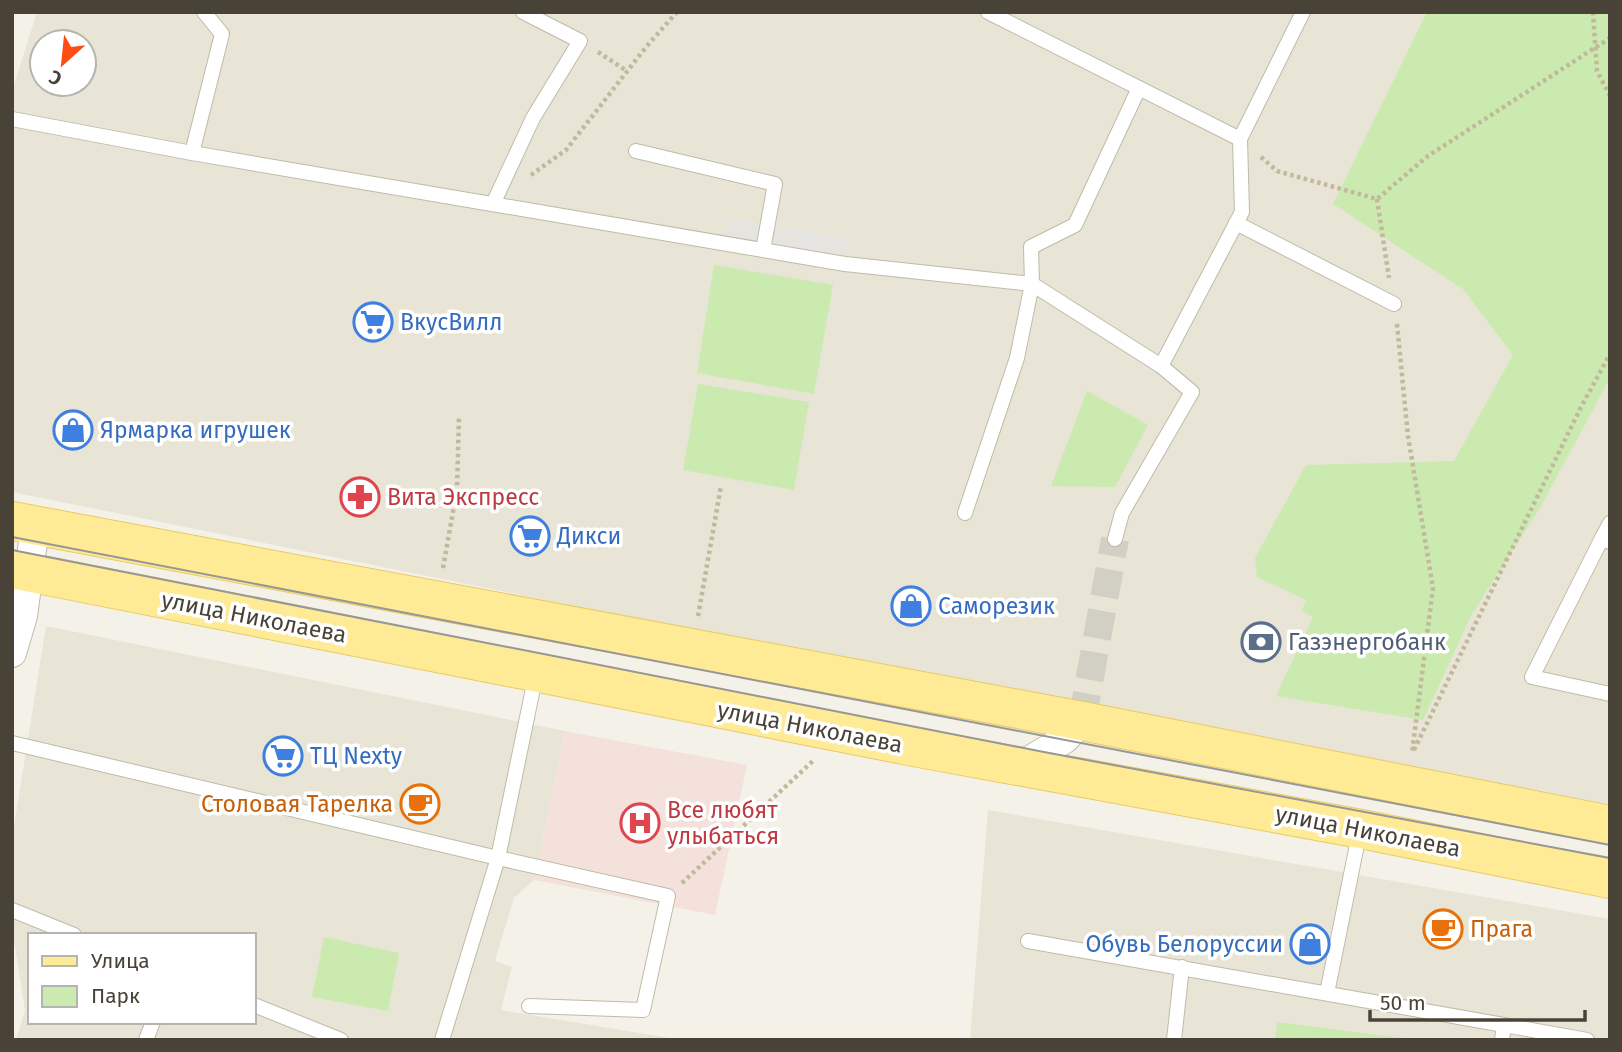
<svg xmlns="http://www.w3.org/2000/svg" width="1622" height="1052" font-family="'Fira Sans',sans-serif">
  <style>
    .residential { fill: #e8e4d6; fill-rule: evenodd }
    .medical { fill: #f5e1db }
    .green { fill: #cbeab0 }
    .parking { fill: #e5e4e0 }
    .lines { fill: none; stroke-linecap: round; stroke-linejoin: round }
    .minor-tunnel { stroke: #d2cfc4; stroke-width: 28; stroke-dasharray: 28 14; stroke-linecap: butt }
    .service-casing { stroke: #c0baaa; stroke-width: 16 }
    .minor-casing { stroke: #c0baaa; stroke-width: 30 }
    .primary-casing { stroke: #e7cb63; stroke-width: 40 }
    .path { stroke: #c2b89b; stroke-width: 4.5; stroke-dasharray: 3.5 3.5; stroke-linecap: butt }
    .service { stroke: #fff; stroke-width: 14 }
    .minor { stroke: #fff; stroke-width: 28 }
    .primary { stroke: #ffea96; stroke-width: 38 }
    .tram { stroke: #979797; stroke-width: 2 }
    .labels { text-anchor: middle; stroke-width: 7; stroke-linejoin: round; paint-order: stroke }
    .shop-label { font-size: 23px; fill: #366cbe; stroke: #fff; text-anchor: start }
    .health-label { font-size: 23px; fill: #be3a42; stroke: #fff; text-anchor: start }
    .street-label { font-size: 23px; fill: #484336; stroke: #fff }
    .service-label { font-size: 23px; fill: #4e5e75; stroke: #fff; text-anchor: start }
    .food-label { font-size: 23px; fill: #c56008; stroke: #fff; text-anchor: end }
  </style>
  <rect width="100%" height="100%" fill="#f4f2e8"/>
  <g class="residential">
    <path d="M37,12H1610V815L12,492V91ZM42,42H84V84H42Z"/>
    <path d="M46,626L565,731L534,880L514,898L495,961L512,967L501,1010L682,1040H16L25,1011L12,927V839ZM30,935H254V1022H30Z"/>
    <path d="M988,810L1610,919V1040H970Z"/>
  </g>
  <path class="medical" d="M565,731L747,765L715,915L534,880Z"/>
  <g class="green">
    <path d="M1427,12H1610V378L1541,506L1472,614L1423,720L1276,696L1313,617L1302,611L1306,600L1257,577L1255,558L1306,465L1454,461L1513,355L1463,289L1333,204Z"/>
    <path d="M714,265L833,285L814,394L697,373Z"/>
    <path d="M698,384L809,402L794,490L683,470Z"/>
    <path d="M1087,391L1148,425L1115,487L1051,486Z"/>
    <path d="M324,937L399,953L388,1011L312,997Z"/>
    <path d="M1277,1022L1416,1040H1275Z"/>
  </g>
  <path class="parking" d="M729,218L847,239L844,255L727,236Z"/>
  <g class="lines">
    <path class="minor-tunnel" d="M1082,721L1115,539"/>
    <g class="service-casing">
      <g id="service">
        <path d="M988,12L1240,139"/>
        <path d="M12,119L192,153L845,264L1032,284L1161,366L1192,392L1122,513L1115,539"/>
        <path d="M636,151L775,184L763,250"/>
        <path d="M192,153L222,34L204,12"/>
        <path d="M493,204L533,118L580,41L523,12"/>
        <path d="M1236,223L1394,304"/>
        <path d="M1161,366L1242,212L1240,139L1303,12"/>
        <path d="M965,513L1017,358L1032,284L1031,247L1075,225L1139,88"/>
        <path d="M1602,538L1610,523"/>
        <path d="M1610,542L1602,538L1532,677L1610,694"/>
        <path d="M12,743L498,858L668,896L643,1010L529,1006"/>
        <path d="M12,910L74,935"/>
        <path d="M1028,941L1504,1025L1502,1040"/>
        <path d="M1327,993L1360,830"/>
        <path d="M254,1005L341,1040"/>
        <path d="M1504,1025L1587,1040"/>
        <path d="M146,1040L153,1022"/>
        <path d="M442,1040L498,858L536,674"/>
        <path d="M1174,1040L1182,967"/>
      </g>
    </g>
    <g class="minor-casing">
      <g id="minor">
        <path d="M12,653L23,616L35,527"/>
        <path d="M1020,766L1065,739L1082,721"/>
      </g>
    </g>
    <g class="primary-casing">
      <g id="primary">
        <path d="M12,521L1082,721L1610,825"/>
        <path d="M12,569L919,748L1361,829L1610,879"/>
      </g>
    </g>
    <g class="path">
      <path d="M1593,12L1597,71L1610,96"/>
      <path d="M598,52L627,71"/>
      <path d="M1261,157L1277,171L1377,199L1428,156L1610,38"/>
      <path d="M531,175L566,150L646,47L677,12"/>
      <path d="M1377,199L1389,278"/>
      <path d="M1397,324L1408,436L1433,588L1412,753"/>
      <path d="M443,568L457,489L459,416"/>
      <path d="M698,616L721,486"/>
      <path d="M1414,750L1581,407L1610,354"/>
      <path d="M682,883L814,760"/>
    </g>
    <use href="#service" class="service"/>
    <use href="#minor" class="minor"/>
    <use href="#primary" class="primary"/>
    <g class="tram">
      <path d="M12,537L1610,845"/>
      <path d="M12,550L1044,752L1610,858"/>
    </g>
  </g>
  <defs>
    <g id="supermarket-ring" transform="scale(2.0125)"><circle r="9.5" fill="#fff" stroke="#3f7fe0" stroke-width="1.5"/><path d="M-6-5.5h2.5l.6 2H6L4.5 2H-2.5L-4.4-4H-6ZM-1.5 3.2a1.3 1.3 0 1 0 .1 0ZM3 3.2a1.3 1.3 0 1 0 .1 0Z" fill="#3f7fe0"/></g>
    <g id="shop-ring" transform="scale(2.0125)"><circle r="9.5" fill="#fff" stroke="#3f7fe0" stroke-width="1.5"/><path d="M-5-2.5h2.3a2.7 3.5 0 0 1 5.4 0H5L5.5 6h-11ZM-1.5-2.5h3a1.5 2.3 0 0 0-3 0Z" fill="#3f7fe0"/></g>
    <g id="pharmacy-ring" transform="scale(2.0125)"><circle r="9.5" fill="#fff" stroke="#e0444e" stroke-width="1.5"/><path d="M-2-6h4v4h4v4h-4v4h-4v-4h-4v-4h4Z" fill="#e0444e"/></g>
    <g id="bank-ring" transform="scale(2.0125)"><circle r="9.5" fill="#fff" stroke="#5c6f8a" stroke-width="1.5"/><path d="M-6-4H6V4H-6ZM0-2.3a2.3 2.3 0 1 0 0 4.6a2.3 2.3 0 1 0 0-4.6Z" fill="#5c6f8a"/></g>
    <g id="cafe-ring" transform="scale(2.0125)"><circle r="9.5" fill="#fff" stroke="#e8710a" stroke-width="1.5"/><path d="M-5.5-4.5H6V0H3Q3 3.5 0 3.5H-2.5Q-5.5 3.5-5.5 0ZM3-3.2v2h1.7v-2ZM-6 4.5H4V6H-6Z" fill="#e8710a"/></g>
    <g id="hospital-ring" transform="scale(2.0125)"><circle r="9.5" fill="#fff" stroke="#e0444e" stroke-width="1.5"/><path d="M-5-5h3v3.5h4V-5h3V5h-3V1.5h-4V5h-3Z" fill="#e0444e"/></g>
  </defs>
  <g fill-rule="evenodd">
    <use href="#supermarket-ring" x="373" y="322"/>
    <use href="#shop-ring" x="73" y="430"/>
    <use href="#pharmacy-ring" x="360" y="497"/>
    <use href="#supermarket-ring" x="530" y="536"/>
    <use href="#shop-ring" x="911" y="606"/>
    <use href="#bank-ring" x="1261" y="642"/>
    <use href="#supermarket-ring" x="283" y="756"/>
    <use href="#cafe-ring" x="420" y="804"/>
    <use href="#hospital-ring" x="640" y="823"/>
    <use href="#cafe-ring" x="1443" y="929"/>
    <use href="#shop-ring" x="1310" y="944"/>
  </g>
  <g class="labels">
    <g class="shop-label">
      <text x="400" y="330">ВкусВилл</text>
      <text x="100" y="438">Ярмарка игрушек</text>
      <text x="557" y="544">Дикси</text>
      <text x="938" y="614">Саморезик</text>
      <text x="310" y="764">ТЦ Nexty</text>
      <text x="1283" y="952" text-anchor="end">Обувь Белоруссии</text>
    </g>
    <g class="health-label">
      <text x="387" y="505">Вита Экспресс</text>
      <text x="667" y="818">Все любят<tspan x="667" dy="26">улыбаться</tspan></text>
    </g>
    <g class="street-label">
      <text transform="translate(254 617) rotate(11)" y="8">улица Николаева</text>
      <text transform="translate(810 727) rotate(11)" y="8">улица Николаева</text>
      <text transform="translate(1368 831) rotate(11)" y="8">улица Николаева</text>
    </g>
    <g class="service-label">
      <text x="1288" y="650">Газэнергобанк</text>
    </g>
    <g class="food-label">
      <text x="393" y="812">Столовая Тарелка</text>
      <text x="1470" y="937" text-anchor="start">Прага</text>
    </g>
  </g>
  <rect width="1622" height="1052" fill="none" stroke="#484336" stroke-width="28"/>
  <rect x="28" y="933" width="228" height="91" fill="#ffffff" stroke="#b6b4af" stroke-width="2"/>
  <rect x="42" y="956" width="35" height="10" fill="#ffea96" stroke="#b6b4af" stroke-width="2"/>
  <text x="91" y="968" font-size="21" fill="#484336">Улица</text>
  <rect x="42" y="986" width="35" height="21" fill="#cbeab0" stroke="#b6b4af" stroke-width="2"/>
  <text x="91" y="1003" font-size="21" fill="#484336">Парк</text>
  <g transform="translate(63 63) rotate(207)"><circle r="33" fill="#ffffff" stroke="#b6b4af" stroke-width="2"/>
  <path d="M0-5L12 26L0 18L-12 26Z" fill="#ff4c14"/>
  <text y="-10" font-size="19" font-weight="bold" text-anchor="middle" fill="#484336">С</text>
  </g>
  <path d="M1370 1010v10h215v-10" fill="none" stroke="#484336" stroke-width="3.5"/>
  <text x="1380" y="1010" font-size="21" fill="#484336" stroke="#ffffff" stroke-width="5" paint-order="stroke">50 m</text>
</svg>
